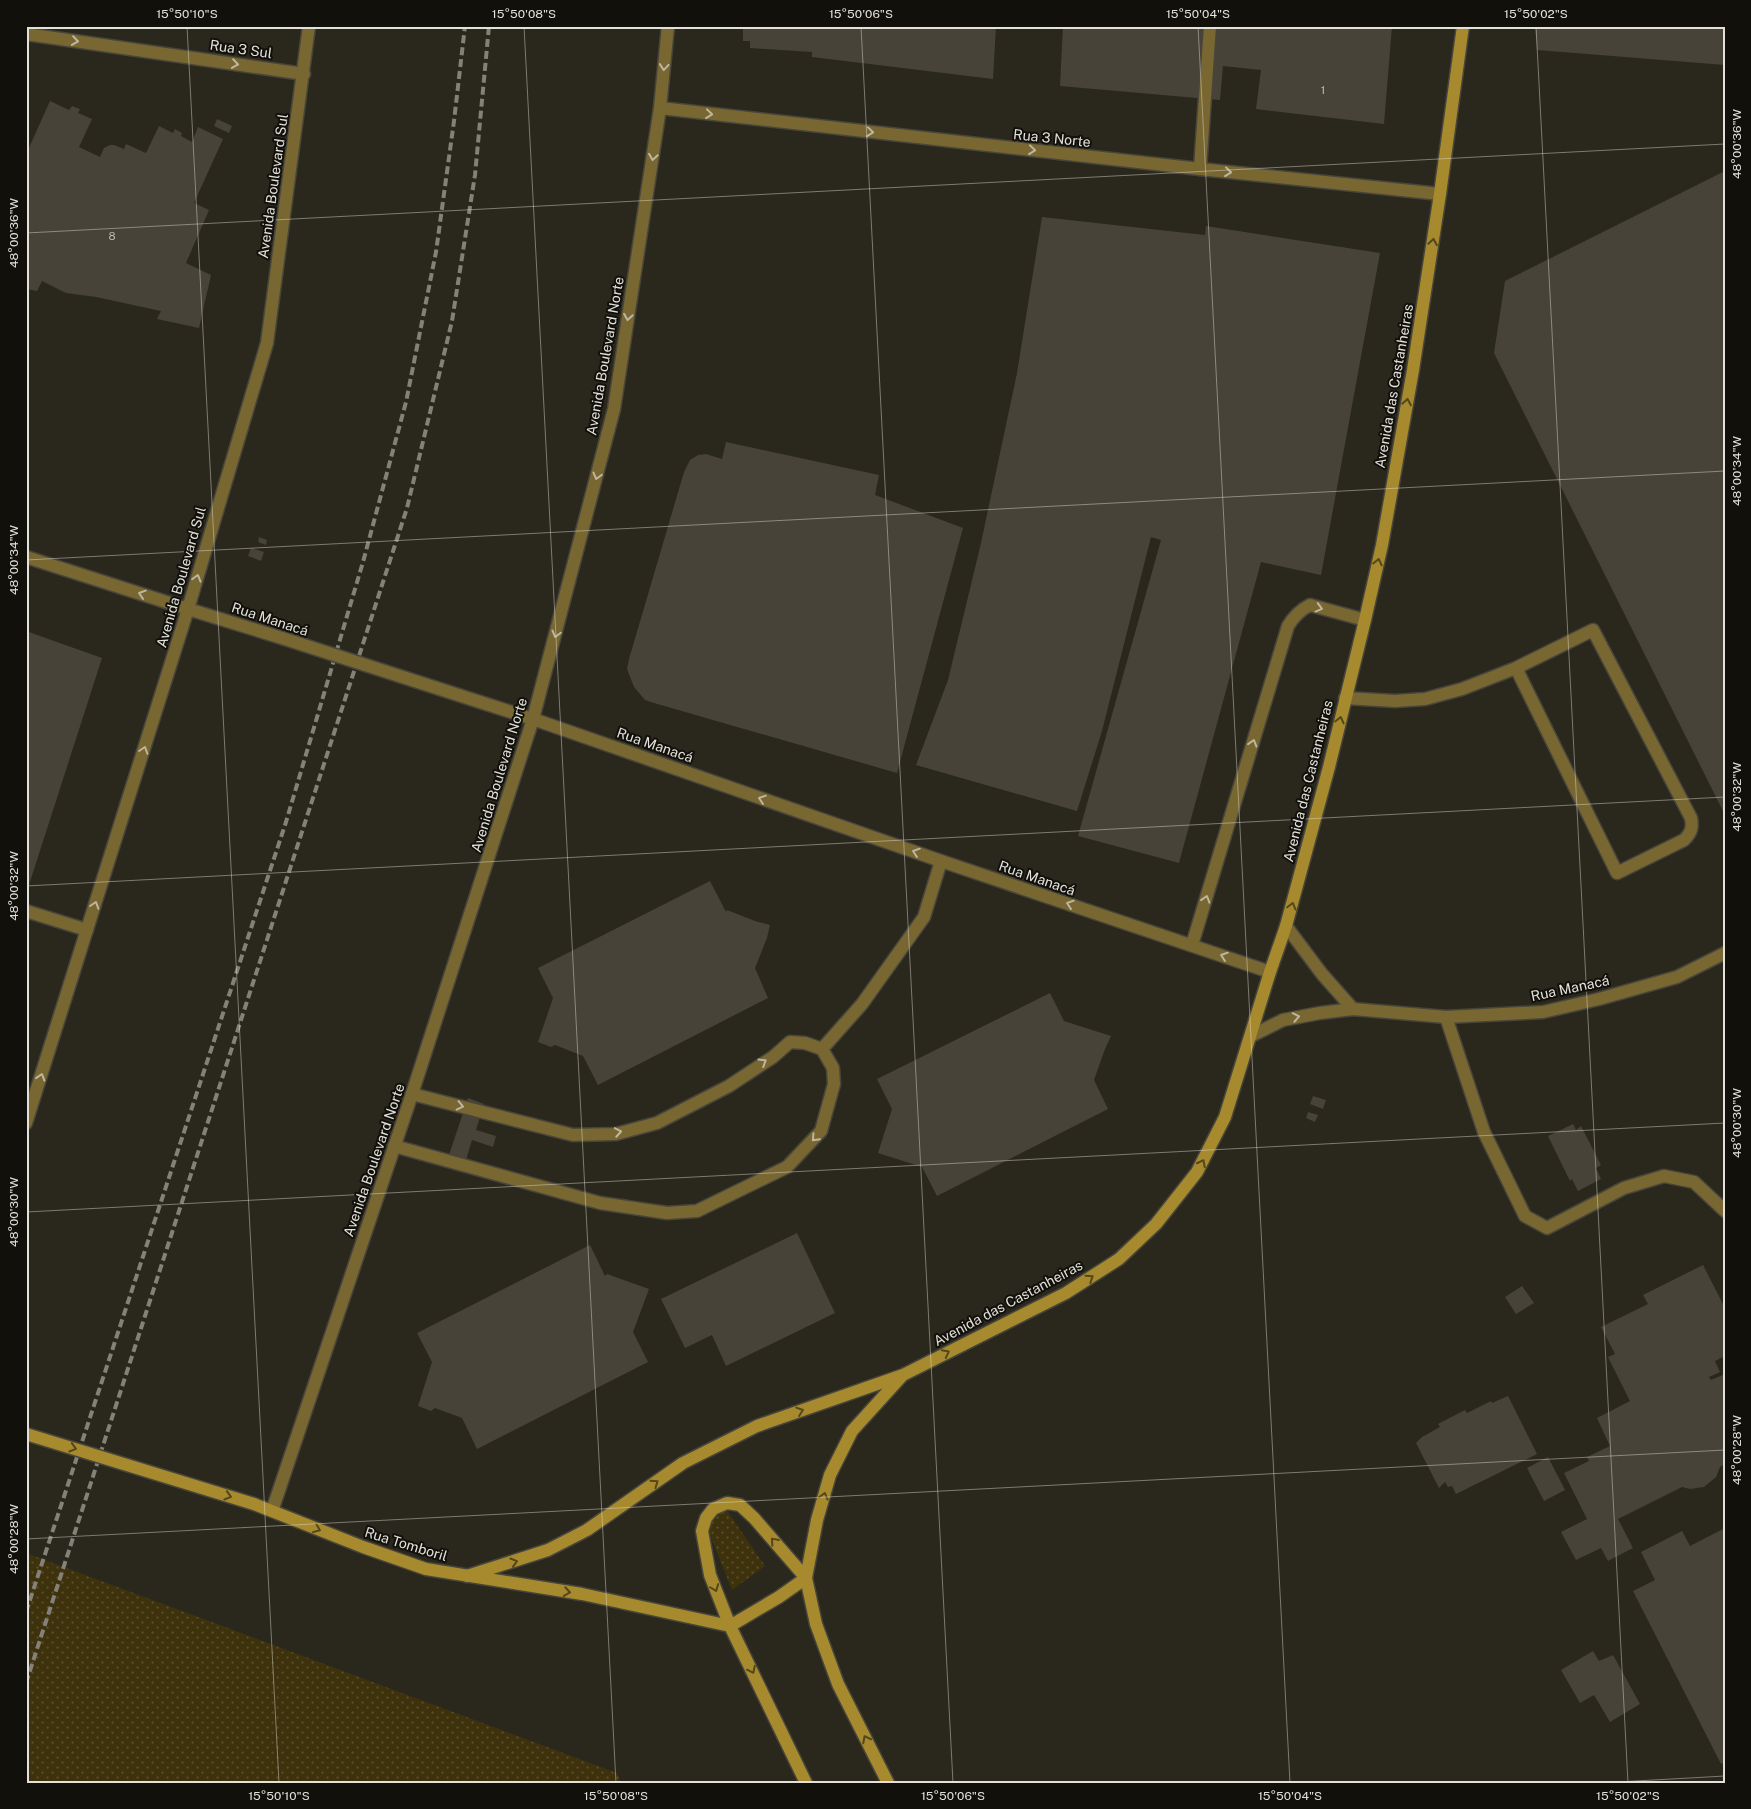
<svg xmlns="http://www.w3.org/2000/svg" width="1751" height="1809" font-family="'Public Sans',sans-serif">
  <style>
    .grass { fill: url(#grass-dots) }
    .building { fill: #474338 }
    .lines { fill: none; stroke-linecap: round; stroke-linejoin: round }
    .service-casing { stroke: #48453b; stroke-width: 15 }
    .minor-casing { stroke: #48453b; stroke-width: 15 }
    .tertiary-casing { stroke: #48453b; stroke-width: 15 }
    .secondary-casing { stroke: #48453b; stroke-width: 15 }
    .service { stroke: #786731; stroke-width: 12 }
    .minor { stroke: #786731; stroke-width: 12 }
    .tertiary { stroke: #786731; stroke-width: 12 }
    .secondary { stroke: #a68a2d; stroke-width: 12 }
    .rail { stroke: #848179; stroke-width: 4; stroke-dasharray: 8 4; stroke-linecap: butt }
    .tertiary-bridge-casing { stroke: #48453b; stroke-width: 15; stroke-linecap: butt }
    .secondary-bridge-casing { stroke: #48453b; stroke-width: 15; stroke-linecap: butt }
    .tertiary-bridge { stroke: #786731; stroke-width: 12 }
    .secondary-bridge { stroke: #a68a2d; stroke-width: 12 }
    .oneway { stroke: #beb69f }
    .oneway2 { stroke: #54471a }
    .ticks { fill: none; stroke: #e3e1da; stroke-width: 1; stroke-opacity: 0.45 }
    .labels { text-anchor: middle; stroke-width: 4; stroke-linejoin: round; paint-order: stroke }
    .number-label { font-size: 11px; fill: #bcbab2 }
    .street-label { font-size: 14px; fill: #e3e1da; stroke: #11100b }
    .neatline { fill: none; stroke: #e3e1da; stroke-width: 2 }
    .ticks-label { font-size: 12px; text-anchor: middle; fill: #e3e1da }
  </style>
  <defs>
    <pattern id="grass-dots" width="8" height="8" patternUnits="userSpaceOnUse" patternTransform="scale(1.25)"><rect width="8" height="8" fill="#3e320d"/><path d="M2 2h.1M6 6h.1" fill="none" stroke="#5a4f30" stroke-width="1.8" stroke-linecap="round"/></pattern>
  </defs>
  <rect width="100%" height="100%" fill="#2a271d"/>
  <g class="grass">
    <path d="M717,1508L728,1512L765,1566L732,1590L709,1532L708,1520Z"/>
    <path d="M26,1553L617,1773L621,1783H26Z"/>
  </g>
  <g class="building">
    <path d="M743,26H996L993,79L812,57V52L750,48V41H743Z"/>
    <path d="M1063,26H1392L1384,124L1256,109L1261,70L1223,66L1220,100L1060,86Z"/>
    <path d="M1535,26H1725V65L1537,50Z"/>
    <path d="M50,101L69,110L72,106L80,109L78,113L92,119L79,147L100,157L104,148L110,145H114L124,149L126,144L146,153L159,126L173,133L175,129L182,133L181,136L192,142L198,127L223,139L194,203L209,210L186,263L211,275L199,328L157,319L161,311L96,297L66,293L42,281L37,291L26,289V177L28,174L26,173V150H28Z"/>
    <path d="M217,119L232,126L229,133L214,126Z"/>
    <path d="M1725,171V815L1494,353L1505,281Z"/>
    <path d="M1042,217L1205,235L1206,226L1380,253L1321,575L1261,562L1179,863L1078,836L1161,540L1151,537L1102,731L1077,811L916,765L948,680L981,543L1017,373Z"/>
    <path d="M726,442L879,475L875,495L963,528L897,773L654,703L645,700L634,687L627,669L629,659L684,472L690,460L698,455L706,454L722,459Z"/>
    <path d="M259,537L267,540L266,545L258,542Z"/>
    <path d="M251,548L264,552L261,561L248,556Z"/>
    <path d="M26,631L102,658L28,888H26Z"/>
    <path d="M710,881L726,912L727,910L755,921L770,925L767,938L755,968L768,998L598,1085L583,1056L555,1045L551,1047L538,1042L553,998L538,968Z"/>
    <path d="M1050,993L1064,1021L1111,1036L1105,1049L1094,1080L1108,1109L937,1196L922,1167L878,1153L892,1109L877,1079Z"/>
    <path d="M1313,1096L1326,1100L1323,1109L1310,1104Z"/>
    <path d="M468,1098L484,1104L476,1130L496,1136L493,1147L472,1140L464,1167L447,1161Z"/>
    <path d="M1308,1112L1318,1115L1315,1122L1306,1118Z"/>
    <path d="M1573,1124L1576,1130L1581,1126L1601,1165L1596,1168L1601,1179L1578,1191L1572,1179L1570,1181L1548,1136Z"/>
    <path d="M797,1233L835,1313L726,1366L712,1335L685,1348L661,1299Z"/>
    <path d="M590,1245L605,1276L607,1274L649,1289L633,1332L648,1362L477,1449L462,1418L435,1408L431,1411L418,1406L432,1362L417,1333Z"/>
    <path d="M1703,1265L1725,1308V1356L1715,1361L1720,1372L1709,1377L1711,1380L1725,1374V1464L1720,1467L1716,1477L1704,1487L1690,1489L1682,1487L1618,1519L1633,1548L1608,1561L1601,1548L1576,1560L1561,1532L1587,1519L1564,1473L1589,1461L1587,1457L1610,1446L1597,1418L1630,1401L1608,1357L1615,1354L1601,1327L1648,1304L1643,1295Z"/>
    <path d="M1522,1286L1534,1303L1516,1314L1505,1297Z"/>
    <path d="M1508,1396L1537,1454L1456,1494L1452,1486L1448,1487L1445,1482L1439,1488L1416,1443L1422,1437L1440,1427L1438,1424L1465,1410L1467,1413L1491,1401L1492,1403Z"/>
    <path d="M1548,1457L1565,1490L1544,1501L1527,1468Z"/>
    <path d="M1725,1528V1762L1721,1764L1633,1591L1655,1580L1641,1552L1682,1531L1690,1546Z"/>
    <path d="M1593,1651L1599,1661L1613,1655L1640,1704L1610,1722L1594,1695L1580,1703L1561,1670Z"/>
  </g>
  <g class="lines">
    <g class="service-casing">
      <g id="service">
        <path d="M1345,698L1395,701L1425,699L1462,689L1516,668L1593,630L1691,818C1693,828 1691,833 1684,840L1617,873L1516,668"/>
        <path d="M26,911L87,930"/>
        <path d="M1192,945L1288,626C1294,616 1300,610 1310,605L1365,620"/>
        <path d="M1446,1017L1484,1132L1525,1216L1547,1228L1624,1188L1664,1176L1694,1182L1725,1211"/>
        <path d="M822,1049L862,1004L924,917L941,861"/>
        <path d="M394,1146L600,1203L667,1213L697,1211L787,1167L821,1131L834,1084L833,1068L822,1049L805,1043L790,1042L773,1057L729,1086L657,1123L616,1134L573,1135L412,1094"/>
      </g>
    </g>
    <g class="minor-casing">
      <g id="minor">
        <path d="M26,34L304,74"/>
        <path d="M660,108L1200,169L1440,194"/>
        <path d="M1200,169L1210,26"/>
        <path d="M26,557L188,609"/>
      </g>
    </g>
    <g class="tertiary-casing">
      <g id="tertiary">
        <path d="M188,609L282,638"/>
        <path d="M480,702L533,719L941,861L1270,972"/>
        <path d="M1286,926L1322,974L1353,1009"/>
        <path d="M1251,1036L1283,1020L1320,1013L1353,1009L1446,1017L1543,1012L1599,999L1677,977L1725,953"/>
        <path d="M26,1123L188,609L267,343L309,26"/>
        <path d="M272,1511L412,1094L533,719L614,409L660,108L668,26"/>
      </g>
    </g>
    <g class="secondary-casing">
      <g id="secondary">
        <path d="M254,1504L363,1547L426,1569L582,1594L730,1626L779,1597L806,1578"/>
        <path d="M467,1576L548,1550L587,1530L683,1463L757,1426L903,1375L1066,1293L1119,1259L1156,1224L1197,1172L1225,1117L1270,972L1286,926L1329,767L1365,620L1382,545L1413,370L1440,194L1463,26"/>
        <path d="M806,1578L754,1518L740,1505L727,1503L713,1509L706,1518L702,1531L710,1575L730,1626L806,1783"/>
        <path d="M888,1783L838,1684L816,1624L806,1578L817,1520L830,1475L852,1431L901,1377"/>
      </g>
    </g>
    <use href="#service" class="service"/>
    <use href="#minor" class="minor"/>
    <use href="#tertiary" class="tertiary"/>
    <use href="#secondary" class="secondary"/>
    <g class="rail">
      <path d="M26,1612L286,822L363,562L406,402L436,252L454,121L465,26"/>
      <path d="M26,1683L407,508L452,321L475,175L489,26"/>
    </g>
    <g class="tertiary-bridge-casing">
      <path id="tertiary-bridge" d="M282,638L480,702"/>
    </g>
    <g class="secondary-bridge-casing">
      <path id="secondary-bridge" d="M26,1434L254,1504"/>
    </g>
    <use href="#tertiary-bridge" class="tertiary-bridge"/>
    <use href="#secondary-bridge" class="secondary-bridge"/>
  </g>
  <defs><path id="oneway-chevron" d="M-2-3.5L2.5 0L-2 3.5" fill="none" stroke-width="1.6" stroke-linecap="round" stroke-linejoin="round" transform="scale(1.25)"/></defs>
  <g class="oneway">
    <use href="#oneway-chevron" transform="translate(75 41) rotate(8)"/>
    <use href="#oneway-chevron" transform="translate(235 64) rotate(8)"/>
    <use href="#oneway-chevron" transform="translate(664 67) rotate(95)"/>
    <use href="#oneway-chevron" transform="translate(709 114) rotate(6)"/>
    <use href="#oneway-chevron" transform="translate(870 132) rotate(6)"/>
    <use href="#oneway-chevron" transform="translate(1032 150) rotate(6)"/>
    <use href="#oneway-chevron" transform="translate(653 157) rotate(99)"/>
    <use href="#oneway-chevron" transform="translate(1228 172) rotate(6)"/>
    <use href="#oneway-chevron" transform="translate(628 317) rotate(99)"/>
    <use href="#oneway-chevron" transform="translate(597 476) rotate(105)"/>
    <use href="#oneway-chevron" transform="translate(197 578) rotate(-74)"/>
    <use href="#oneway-chevron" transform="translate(142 594) rotate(-162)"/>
    <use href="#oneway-chevron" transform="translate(1319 608) rotate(15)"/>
    <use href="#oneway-chevron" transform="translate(556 634) rotate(105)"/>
    <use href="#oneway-chevron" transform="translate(1253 743) rotate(-73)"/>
    <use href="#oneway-chevron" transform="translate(144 750) rotate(-72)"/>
    <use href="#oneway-chevron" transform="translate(762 799) rotate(-161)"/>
    <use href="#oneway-chevron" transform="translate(916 852) rotate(-161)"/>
    <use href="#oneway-chevron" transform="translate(1206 899) rotate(-73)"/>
    <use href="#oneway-chevron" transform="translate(1070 904) rotate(-161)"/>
    <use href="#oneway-chevron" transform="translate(95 905) rotate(-72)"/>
    <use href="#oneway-chevron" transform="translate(1224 956) rotate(-161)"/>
    <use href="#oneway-chevron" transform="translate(1296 1017) rotate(-11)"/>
    <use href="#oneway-chevron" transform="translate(763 1062) rotate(-32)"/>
    <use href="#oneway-chevron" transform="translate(41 1077) rotate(-73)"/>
    <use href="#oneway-chevron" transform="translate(460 1106) rotate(13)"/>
    <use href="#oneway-chevron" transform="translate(618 1132) rotate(-10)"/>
    <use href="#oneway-chevron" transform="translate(815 1138) rotate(133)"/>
  </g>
  <g class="oneway2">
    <use href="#oneway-chevron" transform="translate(1433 242) rotate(-81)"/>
    <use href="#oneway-chevron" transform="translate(1407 402) rotate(-80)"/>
    <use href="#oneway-chevron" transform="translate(1378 562) rotate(-77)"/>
    <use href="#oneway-chevron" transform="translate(1340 720) rotate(-77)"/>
    <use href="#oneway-chevron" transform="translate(1292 906) rotate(-75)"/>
    <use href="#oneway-chevron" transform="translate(1202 1163) rotate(-63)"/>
    <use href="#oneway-chevron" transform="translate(1090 1278) rotate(-33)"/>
    <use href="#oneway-chevron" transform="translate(946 1353) rotate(-27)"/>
    <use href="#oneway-chevron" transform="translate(800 1411) rotate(-19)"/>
    <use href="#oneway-chevron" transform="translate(73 1448) rotate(17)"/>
    <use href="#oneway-chevron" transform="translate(655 1483) rotate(-35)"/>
    <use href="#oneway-chevron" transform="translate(228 1496) rotate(17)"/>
    <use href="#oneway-chevron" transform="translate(824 1496) rotate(-75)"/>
    <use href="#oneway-chevron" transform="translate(317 1529) rotate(22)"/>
    <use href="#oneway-chevron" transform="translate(774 1541) rotate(-131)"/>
    <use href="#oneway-chevron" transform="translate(514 1562) rotate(-17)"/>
    <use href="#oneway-chevron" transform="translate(715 1588) rotate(69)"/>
    <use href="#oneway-chevron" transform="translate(567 1592) rotate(9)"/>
    <use href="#oneway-chevron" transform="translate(752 1670) rotate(64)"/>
    <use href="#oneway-chevron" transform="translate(866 1739) rotate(-117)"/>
  </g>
  <path class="ticks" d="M187,26L279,1783M524,26L616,1783M861,26L953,1783M1198,26L1290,1783M1536,26L1628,1783M26,233L1725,144M26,560L1725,471M26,886L1725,797M26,1212L1725,1123M26,1539L1725,1450M1599,1783L1725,1776"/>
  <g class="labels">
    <g class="number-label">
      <text x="1323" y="94">1</text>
      <text x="112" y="240">8</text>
    </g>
    <g class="street-label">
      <text transform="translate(241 49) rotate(8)" y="5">Rua 3 Sul</text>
      <text transform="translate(1052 138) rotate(6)" y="5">Rua 3 Norte</text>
      <text transform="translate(273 186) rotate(-82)" y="5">Avenida Boulevard Sul</text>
      <text transform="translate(605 356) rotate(-80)" y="5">Avenida Boulevard Norte</text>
      <text transform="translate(1394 386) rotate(-80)" y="5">Avenida das Castanheiras</text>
      <text transform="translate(181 577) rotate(-74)" y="5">Avenida Boulevard Sul</text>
      <text transform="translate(270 619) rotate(18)" y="5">Rua Manacá</text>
      <text transform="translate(655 745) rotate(19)" y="5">Rua Manacá</text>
      <text transform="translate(499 775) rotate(-73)" y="5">Avenida Boulevard Norte</text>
      <text transform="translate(1308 781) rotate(-76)" y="5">Avenida das Castanheiras</text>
      <text transform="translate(1037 878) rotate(19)" y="5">Rua Manacá</text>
      <text transform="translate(1570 988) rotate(-12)" y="5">Rua Manacá</text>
      <text transform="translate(374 1160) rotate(-71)" y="5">Avenida Boulevard Norte</text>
      <text transform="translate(1008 1303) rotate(-28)" y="5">Avenida das Castanheiras</text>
      <text transform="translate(406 1544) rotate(17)" y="5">Rua Tomboril</text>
    </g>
  </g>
  <rect width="1751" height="1809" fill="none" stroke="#11100b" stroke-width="55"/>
  <rect x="28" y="28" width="1696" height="1754" class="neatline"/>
  <g class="ticks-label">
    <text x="187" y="18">15°50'10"S</text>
    <text x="524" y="18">15°50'08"S</text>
    <text x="861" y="18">15°50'06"S</text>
    <text x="1198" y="18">15°50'04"S</text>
    <text x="1536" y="18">15°50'02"S</text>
    <text transform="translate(1737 144) rotate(-90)" y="4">48°00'36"W</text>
    <text transform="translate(14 233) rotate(-90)" y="4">48°00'36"W</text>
    <text transform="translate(1737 471) rotate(-90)" y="4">48°00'34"W</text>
    <text transform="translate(14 560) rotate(-90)" y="4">48°00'34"W</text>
    <text transform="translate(1737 797) rotate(-90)" y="4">48°00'32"W</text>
    <text transform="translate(14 886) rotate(-90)" y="4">48°00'32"W</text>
    <text transform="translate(1737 1123) rotate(-90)" y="4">48°00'30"W</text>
    <text transform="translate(14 1212) rotate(-90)" y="4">48°00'30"W</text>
    <text transform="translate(1737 1450) rotate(-90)" y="4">48°00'28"W</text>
    <text transform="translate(14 1539) rotate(-90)" y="4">48°00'28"W</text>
    <text x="279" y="1800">15°50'10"S</text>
    <text x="616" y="1800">15°50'08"S</text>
    <text x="953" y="1800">15°50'06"S</text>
    <text x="1290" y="1800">15°50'04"S</text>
    <text x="1628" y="1800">15°50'02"S</text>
  </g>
</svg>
